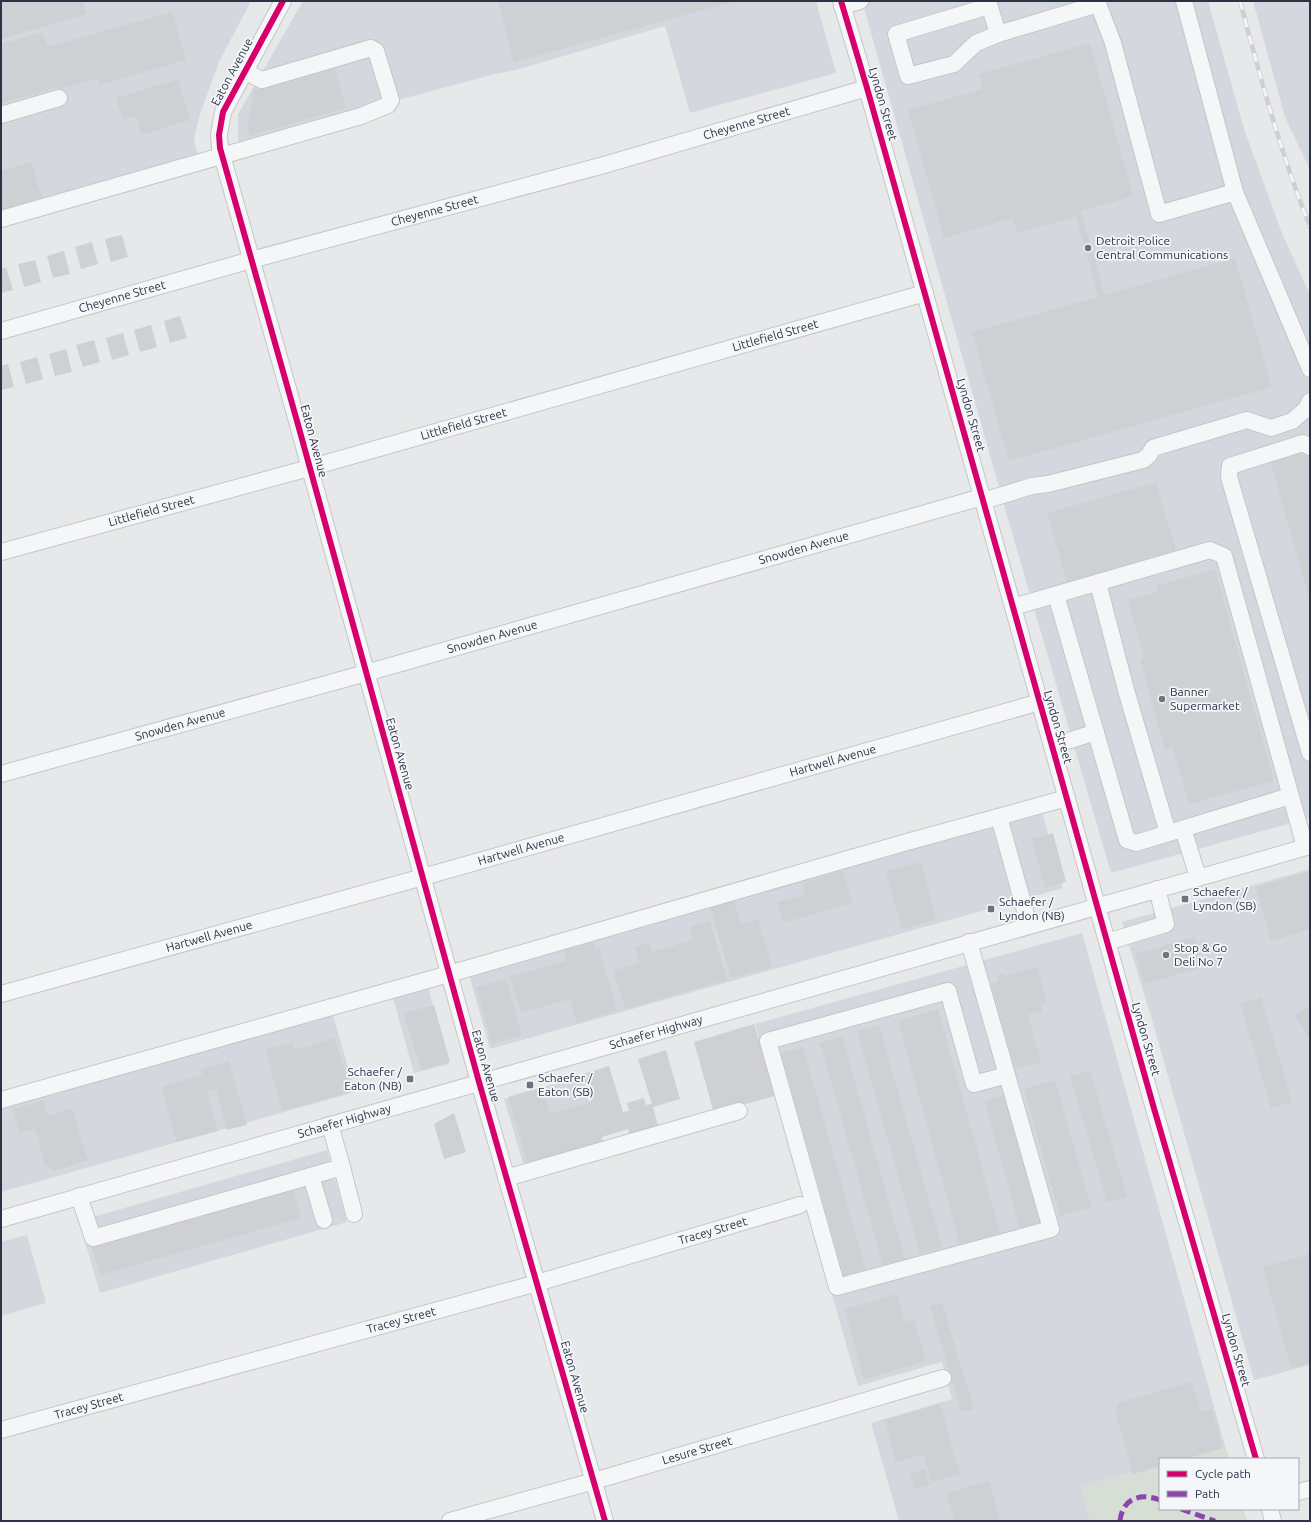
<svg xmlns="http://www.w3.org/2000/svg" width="1311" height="1522" font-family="Ubuntu,sans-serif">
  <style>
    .built { fill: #d4d7dd }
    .green { fill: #d6ded6 }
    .building { fill: #ced0d3 }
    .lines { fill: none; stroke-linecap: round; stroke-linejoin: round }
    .minor-casing { stroke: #c4c6c8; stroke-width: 18 }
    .minor { stroke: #f5f6f7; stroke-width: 16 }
    .rail-casing { stroke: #cecfd2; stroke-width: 4.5 }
    .rail { stroke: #f4f6f9; stroke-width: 3; stroke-dasharray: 9; stroke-linecap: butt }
    .quiet { stroke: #8e44ad; stroke-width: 5; stroke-dasharray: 10 5; stroke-linecap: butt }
    .cycleway-casing { stroke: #f4f6f9; stroke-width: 8 }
    .cycleway { stroke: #d6006c; stroke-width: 6 }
    .poi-dot { fill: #6c737f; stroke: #f4f6f9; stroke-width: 1.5 }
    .labels { text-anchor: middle; stroke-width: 3.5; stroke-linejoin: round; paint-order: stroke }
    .street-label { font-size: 12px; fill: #2b3445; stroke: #f4f6f9 }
    .poi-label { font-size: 12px; fill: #2b3445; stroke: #f4f6f9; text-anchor: start }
  </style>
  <rect width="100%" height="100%" fill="#e6e8ea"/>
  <g class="built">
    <path d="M1,1H251L219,62L199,117L194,140L198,156L1,213Z"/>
    <path d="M303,1H816L836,73L690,113L665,26L516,70L495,74L238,143V114Z"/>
    <path d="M862,1H1208L1244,129L1282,233L1310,295V818L1111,873L1006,512Z"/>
    <path d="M1253,1H1310V170L1285,117Z"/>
    <path d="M1042,812L1063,888L490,1049L469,974Z"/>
    <path d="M1310,869V1365L1254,1380L1153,1023L1122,922Z"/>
    <path d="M1082,933L1225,1446L1179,1459H1160V1464L1081,1487L1090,1521H899L871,1423L952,1399L942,1362L858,1386L755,1024Z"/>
    <path d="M428,988L449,1064L414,1073L393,998Z"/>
    <path d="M333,1015L355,1092L1,1192V1109Z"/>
    <path d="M582,1076L602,1144L524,1166L504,1099Z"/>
    <path d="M327,1150L347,1222L100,1293L79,1221Z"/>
    <path d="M27,1235L46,1303L1,1316V1242Z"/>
  </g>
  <g class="green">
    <path d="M1225,1446L1229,1459H1179Z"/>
    <path d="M1160,1464V1509H1243L1247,1521H1090L1081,1487Z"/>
  </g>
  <g class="building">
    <path d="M1,1H83L87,14L1,39Z"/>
    <path d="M498,1H736L514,62Z"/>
    <path d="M172,12L186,60L100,85L98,78L59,89V87L1,103V44L43,32L47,47Z"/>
    <path d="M1090,43L1133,196L1081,211L1105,295L1235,258L1272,387L1009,461L972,332L1098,297L1076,217L1017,233L1013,218L944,238L908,110L983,89L979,74Z"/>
    <path d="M335,67L346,108L250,136L247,127L254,90Z"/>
    <path d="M178,79L190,120L141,135L136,116L123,120L116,98Z"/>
    <path d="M31,162L42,198L1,210V171Z"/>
    <path d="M122,235L128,257L111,262L105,239Z"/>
    <path d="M92,242L98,264L81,269L75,247Z"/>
    <path d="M64,251L70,274L53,278L47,256Z"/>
    <path d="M35,260L41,282L24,287L18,264Z"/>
    <path d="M6,267L13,290L1,293V269Z"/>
    <path d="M180,316L187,338L170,343L164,321Z"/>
    <path d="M151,325L157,347L140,352L134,330Z"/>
    <path d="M123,333L129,355L112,360L106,338Z"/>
    <path d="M94,340L100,362L83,367L76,345Z"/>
    <path d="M66,349L72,372L55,376L49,354Z"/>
    <path d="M37,357L43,379L26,384L20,362Z"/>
    <path d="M8,364L14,387L1,390V366Z"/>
    <path d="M1298,452L1310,459V601L1270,460Z"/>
    <path d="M1156,482L1176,550L1067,582L1047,513Z"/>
    <path d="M1215,569L1274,781L1189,804L1173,748L1165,750L1140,659L1144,658L1128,600L1158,592L1156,586Z"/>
    <path d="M1053,833L1066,882L1045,888L1032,839Z"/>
    <path d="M921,862L936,920L902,929L886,871Z"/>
    <path d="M843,871L853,903L783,923L777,902L805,895L802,883Z"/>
    <path d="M1310,871V929L1271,941L1256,887Z"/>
    <path d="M733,897L741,924L758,919L772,967L731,978L709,904Z"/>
    <path d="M710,921L727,980L626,1009L613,971L640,962L635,947L649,942L652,952L692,940L689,927Z"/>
    <path d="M591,935L595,949L599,948L617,1010L577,1023L570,999L521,1013L510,976L567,961L562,944Z"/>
    <path d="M1195,937L1203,967L1144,984L1135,954Z"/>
    <path d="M1037,967L1047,1003L1041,1005L1042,1011L1028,1015L1041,1062L1015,1069L991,983L998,981L997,975L1004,973L1005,976Z"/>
    <path d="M506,979L522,1035L492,1044L476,987Z"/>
    <path d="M1261,997L1292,1102L1271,1108L1240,1003Z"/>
    <path d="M434,1005L450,1062L421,1070L404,1013Z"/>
    <path d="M1307,1007L1310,1011V1040L1294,1015Z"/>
    <path d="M938,1009L1000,1233L960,1244L898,1021Z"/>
    <path d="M754,1024L775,1096L714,1113L694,1042Z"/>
    <path d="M879,1025L942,1247L920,1254L857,1031Z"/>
    <path d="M842,1036L905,1259L883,1265L820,1043Z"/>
    <path d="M335,1038L351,1092L282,1111L265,1049L293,1042L295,1050Z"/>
    <path d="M803,1047L866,1270L844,1276L781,1053Z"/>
    <path d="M666,1050L680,1099L653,1107L659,1129L630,1137L628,1129L602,1137L603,1144L528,1165L508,1097L542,1087L550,1114L591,1102L583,1074L609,1066L623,1112L629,1111L627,1103L644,1098L646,1105L652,1104L638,1059Z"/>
    <path d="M229,1061L247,1125L227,1130L216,1089L207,1091L218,1131L177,1142L161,1087L202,1075L201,1069Z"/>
    <path d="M1090,1070L1127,1197L1107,1202L1070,1076Z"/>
    <path d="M1055,1080L1091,1207L1060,1216L1024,1089Z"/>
    <path d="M1005,1095L1042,1222L1020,1228L984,1101Z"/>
    <path d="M44,1100L48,1116L72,1108L88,1160L54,1171L45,1165L35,1128L20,1133L13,1109Z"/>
    <path d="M454,1113L466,1152L444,1159L434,1124Z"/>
    <path d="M293,1189L301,1218L100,1275L92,1247L181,1221L180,1216Z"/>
    <path d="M1310,1254V1363L1291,1368L1263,1267Z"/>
    <path d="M897,1294L905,1322L914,1319L926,1361L864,1379L845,1309Z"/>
    <path d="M942,1303L974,1409L961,1412L930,1306Z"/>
    <path d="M1192,1382L1201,1412L1212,1409L1223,1448L1185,1459H1160V1466L1133,1474L1116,1413L1117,1403Z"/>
    <path d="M940,1404L960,1474L931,1482L923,1454L896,1462L884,1420Z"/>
    <path d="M925,1469L929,1485L914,1489L910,1474Z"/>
    <path d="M989,1481L1000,1521H954L946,1493Z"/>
  </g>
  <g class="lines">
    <g class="minor-casing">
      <g id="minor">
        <path d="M283,1L223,112L219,135L220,148L297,421L479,1082L605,1521"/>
        <path d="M841,1L867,88L1153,1105L1256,1459"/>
        <path d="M988,1L998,34L1098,4"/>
        <path d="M1097,1L1113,43L1159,214L1235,192"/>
        <path d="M1184,1L1235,192L1310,369"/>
        <path d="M842,6L860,1"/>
        <path d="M989,6L896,34L908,76L954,64L976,43L998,34"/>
        <path d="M1,115L59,98"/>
        <path d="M1,219L361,116L388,105L391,100L376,51L371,48L262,80L244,71"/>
        <path id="s1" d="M1,331L251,260L604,165L867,88"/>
        <path d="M1310,447L1303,443L1230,466L1229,477L1310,753"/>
        <path d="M983,501L1032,486L1048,484L1143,460L1149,455L1153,448L1247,420L1271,428L1292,421L1306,409L1310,401"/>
        <path id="s2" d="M1,552L309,468L925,293"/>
        <path d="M1098,583L1126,690L1168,833"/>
        <path d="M1056,595L1127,840L1136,843L1290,796"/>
        <path d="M1013,607L1210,550L1224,556L1305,847"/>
        <path d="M1052,746L1096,732"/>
        <path id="s3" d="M1,774L366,673L982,497"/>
        <path d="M999,817L1029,925"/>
        <path d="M1183,829L1198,877"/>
        <path d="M969,942L1051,1229L837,1287L768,1041L948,991L974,1084L1007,1075"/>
        <path d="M1107,942L1166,924L1157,889"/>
        <path id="s4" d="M1,994L423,877L1040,702"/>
        <path d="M1,1100L449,974L907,842L1067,798"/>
        <path d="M342,1167L354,1214"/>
        <path d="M311,1176L324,1220"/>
        <path d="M506,1178L739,1111"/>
        <path d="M79,1196L93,1238L311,1176L342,1167L330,1125"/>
        <path id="s5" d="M1,1219L1310,846"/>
        <path id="s6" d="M1,1430L537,1283L800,1205"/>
        <path d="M1298,1492L1310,1489"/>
        <path d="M1270,1509L1273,1521"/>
        <path id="s7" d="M450,1521L594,1481L943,1378"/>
      </g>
    </g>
    <use href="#minor" class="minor"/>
    <g class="rail-casing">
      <path id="rail" d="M1240,1C1260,77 1281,154 1310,227"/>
    </g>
    <use href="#rail" class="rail"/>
    <g class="quiet">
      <path d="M1181,1509L1215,1521"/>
      <path d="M1120,1521C1122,1499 1140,1492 1160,1500"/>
    </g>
    <g class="cycleway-casing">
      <g id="cycleway">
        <path d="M283,1L223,112L219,135L220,148L297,421L479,1082L605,1521"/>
        <path d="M841,1L867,88L1153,1105L1256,1459"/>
      </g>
    </g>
    <use href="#cycleway" class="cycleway"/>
  </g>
  <g class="poi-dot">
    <circle cx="1088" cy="248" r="4"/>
    <circle cx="1162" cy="699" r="4"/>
    <rect x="1181" y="895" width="8" height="8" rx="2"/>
    <rect x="987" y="905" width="8" height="8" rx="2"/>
    <circle cx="1166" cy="955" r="4"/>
    <rect x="406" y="1075" width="8" height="8" rx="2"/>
    <rect x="526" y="1081" width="8" height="8" rx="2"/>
  </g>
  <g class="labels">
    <g class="street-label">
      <text transform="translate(232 72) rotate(-62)" y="4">Eaton Avenue</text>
      <text transform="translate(883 104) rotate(74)" y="4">Lyndon Street</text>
      <text dy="4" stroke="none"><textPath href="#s1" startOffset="774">Cheyenne Street</textPath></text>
      <text dy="4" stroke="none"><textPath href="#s1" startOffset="450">Cheyenne Street</textPath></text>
      <text dy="4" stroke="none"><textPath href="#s1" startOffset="126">Cheyenne Street</textPath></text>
      <text dy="4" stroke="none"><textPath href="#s2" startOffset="804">Littlefield Street</textPath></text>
      <text transform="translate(971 415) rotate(74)" y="4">Lyndon Street</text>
      <text dy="4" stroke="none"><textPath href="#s2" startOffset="480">Littlefield Street</textPath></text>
      <text transform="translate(314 441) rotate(75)" y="4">Eaton Avenue</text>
      <text dy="4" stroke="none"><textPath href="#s2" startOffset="156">Littlefield Street</textPath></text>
      <text dy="4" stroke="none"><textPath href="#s3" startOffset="834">Snowden Avenue</textPath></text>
      <text dy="4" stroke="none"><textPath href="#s3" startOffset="510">Snowden Avenue</textPath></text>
      <text dy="4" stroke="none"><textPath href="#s3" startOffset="186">Snowden Avenue</textPath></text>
      <text transform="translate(1058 727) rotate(74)" y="4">Lyndon Street</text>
      <text transform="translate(400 754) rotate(74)" y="4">Eaton Avenue</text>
      <text dy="4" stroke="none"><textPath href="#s4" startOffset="864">Hartwell Avenue</textPath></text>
      <text dy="4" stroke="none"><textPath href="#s4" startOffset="540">Hartwell Avenue</textPath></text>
      <text dy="4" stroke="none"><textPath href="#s4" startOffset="216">Hartwell Avenue</textPath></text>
      <text dy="4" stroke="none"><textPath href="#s5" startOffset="681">Schaefer Highway</textPath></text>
      <text transform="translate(1146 1039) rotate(74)" y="4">Lyndon Street</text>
      <text transform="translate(486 1066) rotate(74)" y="4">Eaton Avenue</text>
      <text dy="4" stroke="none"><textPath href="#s5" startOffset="357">Schaefer Highway</textPath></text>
      <text dy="4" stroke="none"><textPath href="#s6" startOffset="739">Tracey Street</textPath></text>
      <text dy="4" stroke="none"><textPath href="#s6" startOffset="415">Tracey Street</textPath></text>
      <text transform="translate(1236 1350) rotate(74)" y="4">Lyndon Street</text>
      <text transform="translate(575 1377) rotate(74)" y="4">Eaton Avenue</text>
      <text dy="4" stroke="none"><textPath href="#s6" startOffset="91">Tracey Street</textPath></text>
      <text dy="4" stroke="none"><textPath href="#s7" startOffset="257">Lesure Street</textPath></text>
    </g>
    <g class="poi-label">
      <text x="1096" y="245">Detroit Police<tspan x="1096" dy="14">Central Communications</tspan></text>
      <text x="1170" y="696">Banner<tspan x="1170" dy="14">Supermarket</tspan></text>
      <text x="1193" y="896">Schaefer /<tspan x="1193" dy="14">Lyndon (SB)</tspan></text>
      <text x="999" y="906">Schaefer /<tspan x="999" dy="14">Lyndon (NB)</tspan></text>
      <text x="1174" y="952">Stop &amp; Go<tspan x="1174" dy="14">Deli No 7</tspan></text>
      <text x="402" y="1076" text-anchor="end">Schaefer /<tspan x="402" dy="14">Eaton (NB)</tspan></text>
      <text x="538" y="1082">Schaefer /<tspan x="538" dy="14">Eaton (SB)</tspan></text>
    </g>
  </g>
  <rect width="1311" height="1522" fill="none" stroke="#2b3445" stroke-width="4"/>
  <rect x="1159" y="1458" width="140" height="52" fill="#f4f6f9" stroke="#a4a8b1"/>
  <rect x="1167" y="1471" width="20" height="6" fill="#d6006c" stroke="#a4a8b1"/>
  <text x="1195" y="1478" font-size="12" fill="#2b3445">Cycle path</text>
  <rect x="1167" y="1491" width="20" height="6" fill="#8e44ad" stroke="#a4a8b1"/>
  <text x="1195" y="1498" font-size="12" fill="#2b3445">Path</text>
</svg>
